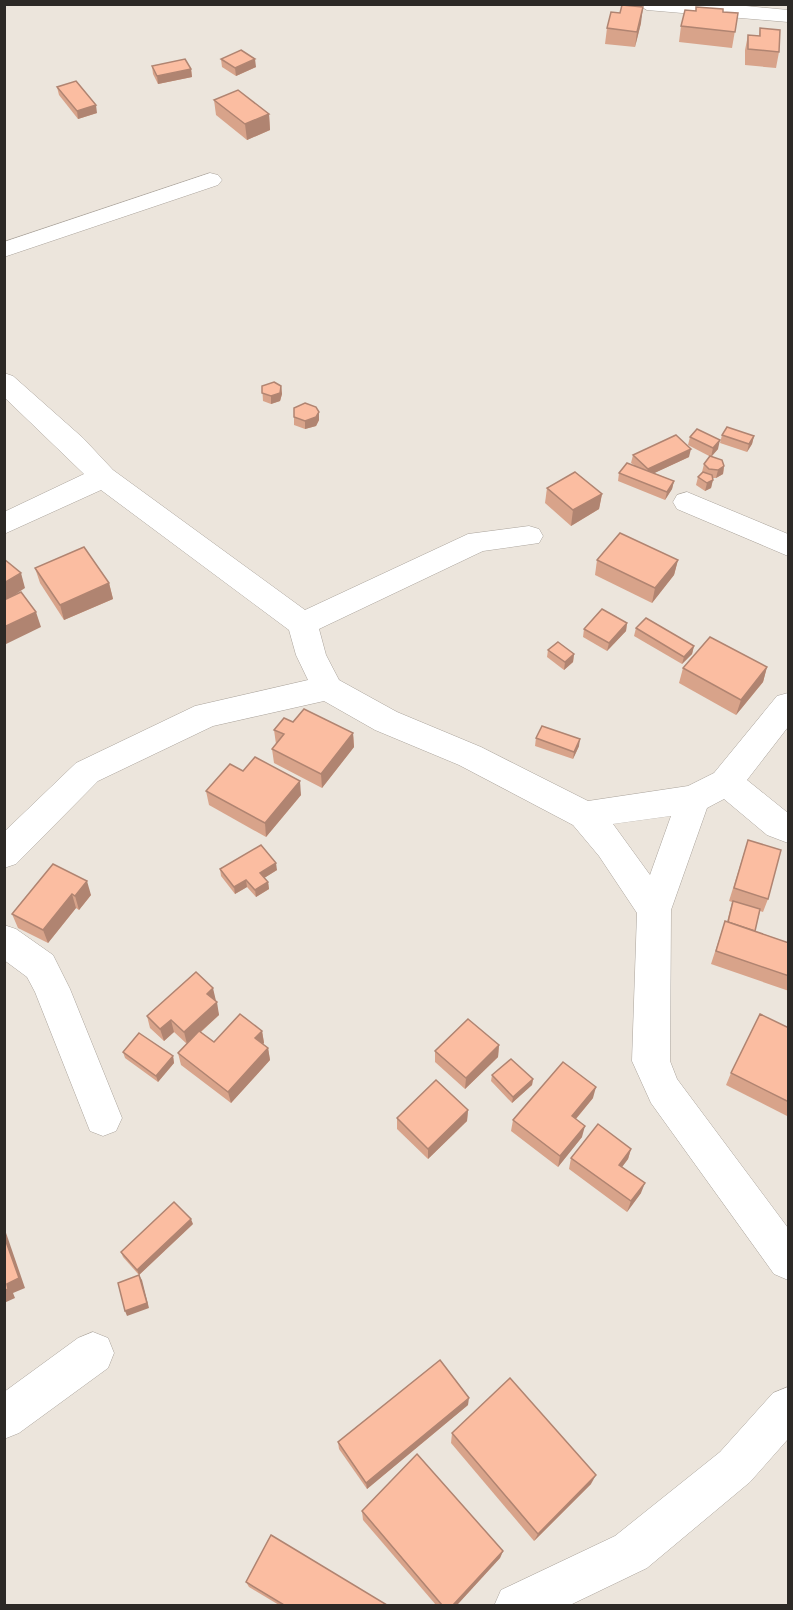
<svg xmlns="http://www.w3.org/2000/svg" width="793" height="1610" font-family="Helvetica,sans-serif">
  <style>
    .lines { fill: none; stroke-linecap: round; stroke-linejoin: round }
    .minor-casing { stroke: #aaa39b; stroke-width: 1 }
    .minor { fill: #fff; fill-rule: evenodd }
    .wall { fill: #d8a38a }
    .shaded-wall { fill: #b08471 }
    .building { fill: #fbbda1; stroke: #b08471; stroke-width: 1.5 }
  </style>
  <rect width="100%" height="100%" fill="#ece5dc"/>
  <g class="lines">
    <g class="minor-casing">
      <g id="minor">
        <path d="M637,4H725L788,10V22L647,10Z"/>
        <path d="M210,173L218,175L222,180L218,185L4,257V242Z"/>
        <path d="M4,373L13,376L83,438L113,470L305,610L468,534L529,526L539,529L543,536L539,543L483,551L319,629L326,655L339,680L397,712L481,747L588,801L688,786L714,773L777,696L788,693V727L747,780L788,813V843L767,835L724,799L707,808L671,910L670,1061L677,1079L788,1228V1280L774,1274L651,1103L632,1061L637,913L599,856L573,825L459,765L375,730L324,701L213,726L98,781L16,864L4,868V832L76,763L195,706L308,680L296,655L289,630L101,490L4,534V512L84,474L4,397ZM671,816L650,875L613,824Z"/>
        <path d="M687,492L788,534V556L677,509L673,502L677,495Z"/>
        <path d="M4,925L16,929L53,955L70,989L122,1118L116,1131L103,1136L90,1131L35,992L27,977L4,960Z"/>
        <path d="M93,1332L108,1338L114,1353L108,1368L19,1433L4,1439V1392L78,1338Z"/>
        <path d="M788,1387V1439L750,1482L647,1568L568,1606H494L501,1590L615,1536L720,1452L773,1393Z"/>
      </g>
    </g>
    <use href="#minor" class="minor"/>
  </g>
  <g class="wall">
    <path d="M696,11L738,13L732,48L679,42L681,26Z"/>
    <path d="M620,13L641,23L635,47L605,44L607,28Z"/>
    <path d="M760,28L779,52L776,68L745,65V50L748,35L759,36Z"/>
    <path d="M221,59L256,67L236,76L222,67Z"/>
    <path d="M152,66L191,69L192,77L158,84L153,74Z"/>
    <path d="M57,87L97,113L78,119L59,95Z"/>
    <path d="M214,100L269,114L270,130L247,140L216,115Z"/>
    <path d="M262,386H281L282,394L280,401L271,404L263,401Z"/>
    <path d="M319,412V420L316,426L305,429L294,425V417Z"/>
    <path d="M722,435L754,436L752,444L747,452L720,443Z"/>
    <path d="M690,437L718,449L711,457L688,445Z"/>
    <path d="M633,455L689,457L654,473L674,481L672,489L665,500L618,481L619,473L634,465L631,463Z"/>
    <path d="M704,464L724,466L723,474L716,478H713L711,488L705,491L696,485L698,477L702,472Z"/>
    <path d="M547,488L602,494L599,509L571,526L545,503Z"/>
    <path d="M597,560H678L674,575L652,603L595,575Z"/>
    <path d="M35,568L109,583L113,599L64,620L40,583Z"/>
    <path d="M627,623L626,631L607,651L583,637L584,629Z"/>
    <path d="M636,628L694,646L692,654L682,664L634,636Z"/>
    <path d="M548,650L574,654L573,662L564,670L547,657Z"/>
    <path d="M767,667L763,682L736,715L679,683L683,668Z"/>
    <path d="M293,722L353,733L354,747L322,788L274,763L272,749L276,744L274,730Z"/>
    <path d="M536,738L579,746L573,759L535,746Z"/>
    <path d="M243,771L301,795L266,837L209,805L206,791Z"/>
    <path d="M748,840L768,899L763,912L760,911L755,931L789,943V991L711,964L725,921L727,922L732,902L729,901Z"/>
    <path d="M53,864L91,895L79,910L76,908L48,943L18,928L12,914Z"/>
    <path d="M220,869L277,870L264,878L268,882L269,889L256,897L247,887L235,894L221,876Z"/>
    <path d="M215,1001L219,1015L201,1032L214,1042L262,1031L264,1043L263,1044L268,1048L270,1060L231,1103L181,1065L178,1053L187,1044L174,1032L164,1041L150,1028L147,1016L216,1001Z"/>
    <path d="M789,1028V1117L726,1085L731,1073Z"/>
    <path d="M499,1045L498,1057L465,1089L435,1062V1051Z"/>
    <path d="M123,1052L173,1056L174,1063L158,1082L125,1058Z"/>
    <path d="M492,1075L533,1079L532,1085L512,1103L491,1081Z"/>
    <path d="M593,1098L576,1119L582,1137L558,1167L511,1131L513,1120Z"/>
    <path d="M468,1110L467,1121L428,1159L397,1129V1118Z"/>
    <path d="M631,1149L628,1159L622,1167L641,1193L627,1212L569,1169L571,1158Z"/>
    <path d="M193,1224L139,1275L123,1257L121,1252Z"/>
    <path d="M468,1405L367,1489L339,1449L338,1442Z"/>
    <path d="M452,1433L591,1484L534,1541L451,1443Z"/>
    <path d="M362,1511L503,1551L500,1558L457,1605H436L363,1520Z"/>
    <path d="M246,1582L387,1605H279L249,1587Z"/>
  </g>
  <g class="shaded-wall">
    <path d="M643,7L641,23L635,47L637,32Z"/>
    <path d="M255,59L256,67L236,76L235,68Z"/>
    <path d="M191,69L192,77L158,84L157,76Z"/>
    <path d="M96,105L97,113L78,119L77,111Z"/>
    <path d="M269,114L270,130L247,140L245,124Z"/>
    <path d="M281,386L282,394L280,401L271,404V396Z"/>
    <path d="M319,412V420L316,426L305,429V421Z"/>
    <path d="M754,436L752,444L747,452L749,444Z"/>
    <path d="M720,440L718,449L711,457L713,448Z"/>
    <path d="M691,449L689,457L646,477L648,469Z"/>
    <path d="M724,466L723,474L716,478L718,470Z"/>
    <path d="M713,480L711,488L705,491L707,483Z"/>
    <path d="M674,481L672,489L665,500L667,492Z"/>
    <path d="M602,494L599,509L571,526L573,510Z"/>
    <path d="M678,560L674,575L652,603L655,588Z"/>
    <path d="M21,573L25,588L4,602V583Z"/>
    <path d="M109,583L113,599L64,620L60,605Z"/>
    <path d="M36,612L41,627L4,645V627Z"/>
    <path d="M627,623L626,631L607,651L609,643Z"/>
    <path d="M694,646L692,654L682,664L684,657Z"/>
    <path d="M574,654L573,662L564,670L565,662Z"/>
    <path d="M767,667L763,682L736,715L741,700Z"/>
    <path d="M353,733L354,747L322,788L321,774Z"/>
    <path d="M580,739L579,746L573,759L574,752Z"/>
    <path d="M300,781L301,795L266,837L265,823Z"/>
    <path d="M276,863L277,870L261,880L260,873Z"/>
    <path d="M246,880L247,887L235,894L234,887Z"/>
    <path d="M87,881L91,895L79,910L75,896Z"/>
    <path d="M268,882L269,889L256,897L255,890Z"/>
    <path d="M72,894L76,908L48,943L43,930Z"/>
    <path d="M213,988L216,1001L210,1006L207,994Z"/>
    <path d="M217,1002L219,1015L187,1044L184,1032Z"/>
    <path d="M171,1020L174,1032L164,1041L160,1029Z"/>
    <path d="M262,1031L264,1043L257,1050L255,1038Z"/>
    <path d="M499,1045L498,1057L465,1089L466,1078Z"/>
    <path d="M268,1048L270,1060L231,1103L228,1092Z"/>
    <path d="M173,1056L174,1063L158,1082L156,1076Z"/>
    <path d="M533,1079L532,1085L512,1103L513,1097Z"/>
    <path d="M596,1087L593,1098L569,1127L572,1116Z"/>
    <path d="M468,1110L467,1121L428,1159V1149Z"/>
    <path d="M585,1126L582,1137L558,1167L560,1156Z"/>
    <path d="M631,1149L628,1159L616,1175L619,1165Z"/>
    <path d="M645,1183L641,1193L627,1212L631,1201Z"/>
    <path d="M191,1219L193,1224L139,1275L137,1270Z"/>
    <path d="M4,1227L25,1288L13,1293L15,1298L4,1303V1291L7,1284Z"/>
    <path d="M139,1275L142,1280L149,1308L127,1316L125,1311Z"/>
    <path d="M469,1398L468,1405L367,1489L366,1483Z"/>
    <path d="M596,1475L591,1484L534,1541L538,1534Z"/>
    <path d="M503,1551L500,1558L457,1605H453Z"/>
  </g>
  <g class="building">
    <path d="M622,5L643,7L637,32L607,28L611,12L620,13Z"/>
    <path d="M696,7L723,9V12L738,13L735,32L681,26L685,10L696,11Z"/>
    <path d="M760,28L780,30L779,52L748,49V35L760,36Z"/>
    <path d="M241,50L255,59L235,68L221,59Z"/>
    <path d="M185,59L191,69L157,76L152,66Z"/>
    <path d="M76,81L96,105L77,111L57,87Z"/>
    <path d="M238,90L269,114L245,124L214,100Z"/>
    <path d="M274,382L281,386L280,393L271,396L262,393V386Z"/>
    <path d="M305,403L316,407L319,412L316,417L305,421L294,417V408Z"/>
    <path d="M727,427L754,436L749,444L722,435Z"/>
    <path d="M697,429L720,440L713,448L690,437Z"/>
    <path d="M676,435L691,449L648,469L633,455Z"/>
    <path d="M710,456L722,460L724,466L718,470L709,469L704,464Z"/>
    <path d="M627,463L674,481L667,492L619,473Z"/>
    <path d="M575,472L602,494L573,510L547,488Z"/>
    <path d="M703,472L712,475L713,480L707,483L698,477Z"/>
    <path d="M620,533L678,560L655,588L597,560Z"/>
    <path d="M84,547L109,583L60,605L35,568Z"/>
    <path d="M4,559L21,573L4,583Z"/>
    <path d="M21,592L36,612L4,627V600Z"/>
    <path d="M602,609L627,623L609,643L584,629Z"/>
    <path d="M646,618L694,646L684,657L636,628Z"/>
    <path d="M710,637L767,667L741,700L683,668Z"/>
    <path d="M558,642L574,654L565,662L548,650Z"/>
    <path d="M304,709L353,733L321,774L272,749L284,734L274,730L284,718L293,722Z"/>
    <path d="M542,726L580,739L574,752L536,738Z"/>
    <path d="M255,757L300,781L265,823L206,791L230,764L243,771Z"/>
    <path d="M748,840L781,850L768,899L734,888Z"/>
    <path d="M261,845L276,863L260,873L268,882L255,890L246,880L234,887L220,869Z"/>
    <path d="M53,864L87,881L75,896L72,894L43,930L12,914Z"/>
    <path d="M733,901L760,909L755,931L728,922Z"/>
    <path d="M725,921L789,943V976L716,951Z"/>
    <path d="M196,972L213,988L207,994L217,1002L184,1032L171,1020L160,1029L147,1016Z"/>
    <path d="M240,1014L262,1031L255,1038L268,1048L228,1092L178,1053L199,1031L214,1042Z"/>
    <path d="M760,1014L789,1028V1102L731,1073Z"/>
    <path d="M468,1019L499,1045L466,1078L435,1051Z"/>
    <path d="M139,1033L173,1056L156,1076L123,1052Z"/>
    <path d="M511,1059L533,1079L513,1097L492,1075Z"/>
    <path d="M563,1062L596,1087L572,1116L585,1126L560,1156L513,1120Z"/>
    <path d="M436,1080L468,1110L428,1149L397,1118Z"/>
    <path d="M598,1124L631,1149L619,1165L645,1183L631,1201L571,1158Z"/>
    <path d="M174,1202L191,1219L137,1270L121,1252Z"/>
    <path d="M4,1236L19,1278L7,1284L8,1289L4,1291Z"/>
    <path d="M139,1275L147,1303L125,1311L118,1283Z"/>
    <path d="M440,1360L469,1398L366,1483L338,1442Z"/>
    <path d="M510,1378L596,1475L538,1534L452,1433Z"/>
    <path d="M417,1454L503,1551L453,1605H442L362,1511Z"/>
    <path d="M271,1535L387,1605H284L246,1582Z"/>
  </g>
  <rect width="793" height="1610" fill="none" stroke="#2c2926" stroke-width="12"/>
</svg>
